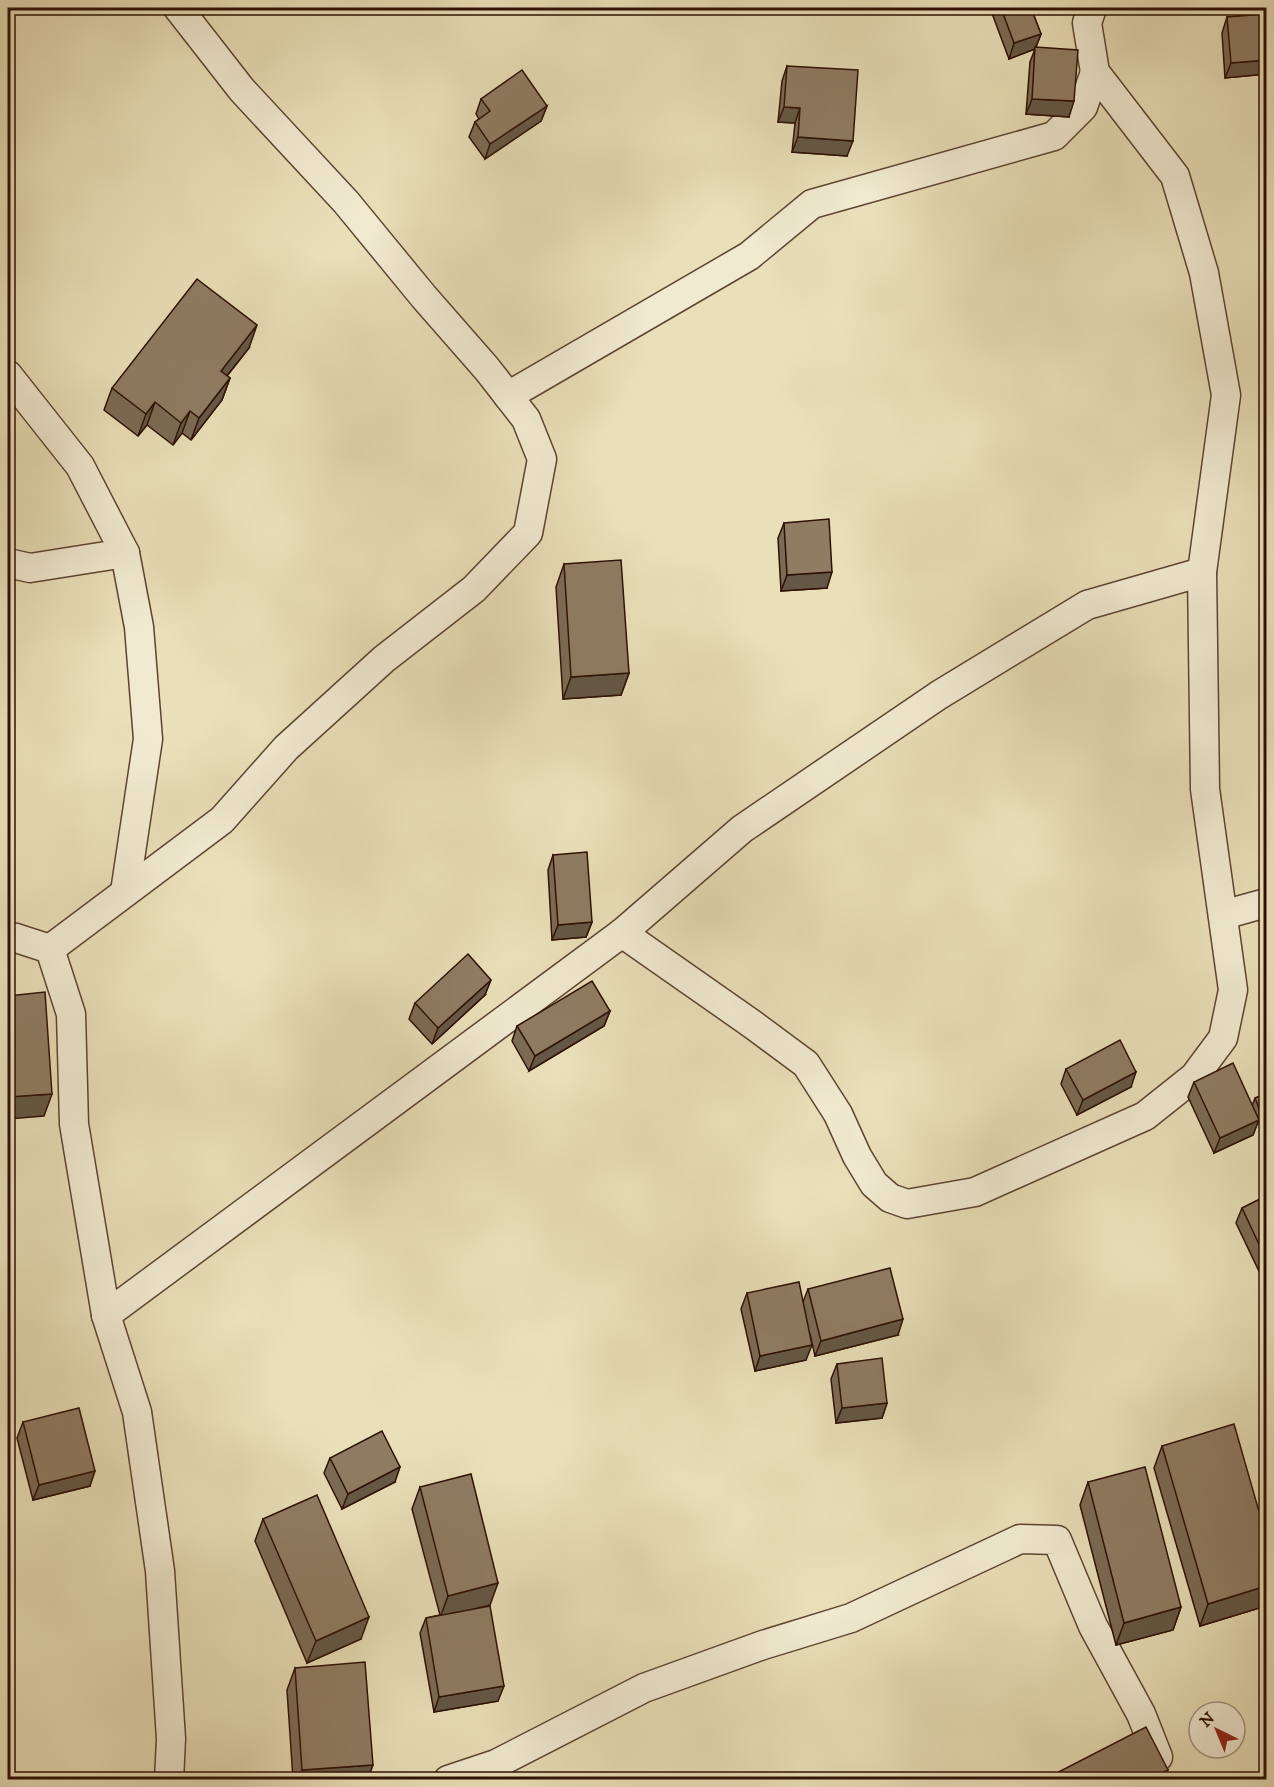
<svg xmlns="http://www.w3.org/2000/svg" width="1274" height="1787" font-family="'IM FELL DW Pica',serif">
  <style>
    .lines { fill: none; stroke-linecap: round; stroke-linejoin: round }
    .street-casing { stroke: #5d4432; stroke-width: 31 }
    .street { stroke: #f1ead1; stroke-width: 28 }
    .wall { fill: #7b6b55; stroke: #2e1006; stroke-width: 1.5 }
    .shaded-wall { fill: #645745; stroke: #2e1006; stroke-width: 1.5 }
    .building { fill: #8f7c63; stroke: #2e1006; stroke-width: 1.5 }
  </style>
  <rect width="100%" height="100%" fill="#e9dfb8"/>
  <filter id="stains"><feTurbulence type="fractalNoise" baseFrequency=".00333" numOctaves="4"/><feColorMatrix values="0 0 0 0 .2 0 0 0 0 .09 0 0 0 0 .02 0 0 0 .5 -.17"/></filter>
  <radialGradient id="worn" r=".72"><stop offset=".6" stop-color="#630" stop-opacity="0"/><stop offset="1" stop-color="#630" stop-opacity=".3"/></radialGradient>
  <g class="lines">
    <g class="street-casing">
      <g id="street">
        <path d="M8,375L80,466L125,553L139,627L148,739L125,892"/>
        <path d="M508,396L749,256L812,204L1054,136L1083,107L1095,72"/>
        <path d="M8,563L30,568L125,553"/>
        <path d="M1223,915L1266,903"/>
        <path d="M622,933L752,1024L806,1064L838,1114L857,1156L874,1184L890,1198L907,1204L975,1192L1145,1116L1194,1077L1223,1038L1233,990L1205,789L1202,572L1226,395L1204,273L1175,176L1095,72L1087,23L1092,8"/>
        <path d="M8,937L16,938L50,949"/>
        <path d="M50,949L71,1014L74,1124L106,1315L622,933L742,829L939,695L1087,605L1202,572"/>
        <path d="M50,949L222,820L286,748L384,659L474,589L528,533L542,459L526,419L487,369L424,297L346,202L242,90L178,8"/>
        <path d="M106,1315L137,1412L160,1571L171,1739L169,1780"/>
        <path d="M448,1780L496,1764L644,1688L763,1645L851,1618L1020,1539L1057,1540L1093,1626L1141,1714L1158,1757"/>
      </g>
    </g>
    <use href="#street" class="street"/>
  </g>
  <g class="wall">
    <path d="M990,8H1031L1041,34L1036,47L1069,117L1026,114L1030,62L1035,49L1009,59Z"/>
    <path d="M1266,14V74L1225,78L1222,33L1227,17Z"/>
    <path d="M787,66L847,156L792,152L795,123L778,122L782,81Z"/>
    <path d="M481,99L547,106L541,121L485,159L469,137L475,122L479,119L476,114Z"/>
    <path d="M249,348L227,376L230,378L222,400L191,440L182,433L173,445L147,425L138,436L104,410L112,388Z"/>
    <path d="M784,523L827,588L781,591L778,538Z"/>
    <path d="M564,564L629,673L621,695L563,699L556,587Z"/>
    <path d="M553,855L592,922L586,937L552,940L548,870Z"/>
    <path d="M485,995L432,1044L409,1019L415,1003Z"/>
    <path d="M610,1011L604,1026L529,1071L512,1041L517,1026Z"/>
    <path d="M1066,1069L1131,1087L1077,1115L1061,1084Z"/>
    <path d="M1194,1082L1252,1106L1255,1098L1266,1094V1142L1258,1121L1253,1135L1214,1153L1188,1097Z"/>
    <path d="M1266,1196V1286L1236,1223L1242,1208Z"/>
    <path d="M808,1289L898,1335L815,1356L810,1334L806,1360L755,1371L741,1309L747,1293L803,1302Z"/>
    <path d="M837,1364L887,1403L882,1418L836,1423L831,1379Z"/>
    <path d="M23,1422L90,1486L33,1500L17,1438Z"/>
    <path d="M1162,1446L1266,1536V1606L1200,1626L1154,1468Z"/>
    <path d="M330,1458L395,1482L342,1509L324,1473Z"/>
    <path d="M1088,1482L1181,1607L1173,1630L1116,1645L1080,1505Z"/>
    <path d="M420,1487L490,1605L478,1608L498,1701L434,1712L420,1633L426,1618L440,1615L412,1509Z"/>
    <path d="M263,1519L361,1639L307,1663L255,1541Z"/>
    <path d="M295,1668L368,1779H293L287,1690Z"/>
  </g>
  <g class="shaded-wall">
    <path d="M1041,34L1035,49L1009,59L1014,43Z"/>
    <path d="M1266,60V74L1225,78L1231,63Z"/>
    <path d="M1032,99L1074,101L1069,117L1026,114Z"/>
    <path d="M547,106L541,121L485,159L490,144Z"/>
    <path d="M784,107L800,108L795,123L778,122Z"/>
    <path d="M798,137L853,141L847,156L792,152Z"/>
    <path d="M257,325L249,348L213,393L221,371Z"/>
    <path d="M230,378L222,400L191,440L199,418Z"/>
    <path d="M155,402L147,425L138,436L146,414Z"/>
    <path d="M190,411L182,433L173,445L181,423Z"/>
    <path d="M832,572L827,588L781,591L787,575Z"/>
    <path d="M629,673L621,695L563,699L571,677Z"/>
    <path d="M592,922L586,937L552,940L558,925Z"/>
    <path d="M491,980L485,995L432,1044L438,1028Z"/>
    <path d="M610,1011L604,1026L529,1071L535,1056Z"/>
    <path d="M1136,1072L1131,1087L1077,1115L1083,1100Z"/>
    <path d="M52,1094L44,1116L8,1119V1097Z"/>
    <path d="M1259,1120L1253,1135L1214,1153L1220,1138Z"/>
    <path d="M903,1319L898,1335L815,1356L821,1341Z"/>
    <path d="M812,1345L806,1360L755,1371L760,1356Z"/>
    <path d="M887,1403L882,1418L836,1423L842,1408Z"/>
    <path d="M400,1467L395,1482L342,1509L348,1494Z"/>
    <path d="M95,1471L90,1486L33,1500L39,1485Z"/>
    <path d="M498,1583L490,1605L440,1618L448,1596Z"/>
    <path d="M1266,1586V1606L1200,1626L1208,1604Z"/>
    <path d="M1181,1607L1173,1630L1116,1645L1124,1623Z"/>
    <path d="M369,1617L361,1639L307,1663L316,1641Z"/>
    <path d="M504,1686L498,1701L434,1712L439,1697Z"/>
    <path d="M373,1765L368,1779H299L302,1770Z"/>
    <path d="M1168,1770L1164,1779H1149Z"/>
  </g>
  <g class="building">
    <path d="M1001,8H1031L1041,34L1014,43Z"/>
    <path d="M1266,14V60L1231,63L1227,17Z"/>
    <path d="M1035,47L1078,50L1074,101L1032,99Z"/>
    <path d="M787,66L858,70L853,141L798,137L800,108L784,107Z"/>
    <path d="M522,70L547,106L490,144L475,122L490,111L481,99Z"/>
    <path d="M197,279L257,325L221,371L230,378L199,418L190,411L181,423L155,402L146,414L112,388Z"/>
    <path d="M829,519L832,572L787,575L784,523Z"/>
    <path d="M621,560L629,673L571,677L564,564Z"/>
    <path d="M587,852L592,922L558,925L553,855Z"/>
    <path d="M468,954L491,980L438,1028L415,1003Z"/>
    <path d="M592,981L610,1011L535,1056L517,1026Z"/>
    <path d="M45,992L52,1094L8,1097V996Z"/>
    <path d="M1120,1040L1136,1072L1083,1100L1066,1069Z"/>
    <path d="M1233,1063L1259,1120L1220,1138L1194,1082Z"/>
    <path d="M1266,1094V1127L1255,1098Z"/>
    <path d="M1266,1196V1259L1242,1208Z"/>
    <path d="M890,1268L903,1319L821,1341L808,1289Z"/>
    <path d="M799,1282L812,1345L760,1356L747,1293Z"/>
    <path d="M882,1358L887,1403L842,1408L837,1364Z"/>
    <path d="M79,1408L95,1471L39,1485L23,1422Z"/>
    <path d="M1234,1424L1266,1536V1586L1208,1604L1162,1446Z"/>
    <path d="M382,1431L400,1467L348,1494L330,1458Z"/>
    <path d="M1145,1467L1181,1607L1124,1623L1088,1482Z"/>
    <path d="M471,1474L498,1583L448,1596L420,1487Z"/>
    <path d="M317,1495L369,1617L316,1641L263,1519Z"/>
    <path d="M490,1606L504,1686L439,1697L426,1618Z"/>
    <path d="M365,1662L373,1765L302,1770L295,1668Z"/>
    <path d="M1146,1727L1168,1770L1149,1779H1045Z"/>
  </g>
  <rect width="1274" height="1787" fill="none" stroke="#e9dfb8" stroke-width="30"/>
  <rect x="9" y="9" width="1256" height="1769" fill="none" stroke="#2e1006" stroke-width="3"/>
  <rect x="15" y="15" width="1244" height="1757" fill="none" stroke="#2e1006" stroke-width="1.5"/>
  <g transform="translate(1217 1730) rotate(317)"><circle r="28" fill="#f1ead1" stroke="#a39380" stroke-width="1.5"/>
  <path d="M0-4.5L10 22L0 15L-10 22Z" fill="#8f2418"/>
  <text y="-9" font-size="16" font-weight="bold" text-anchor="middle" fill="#2e1006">N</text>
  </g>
  <rect width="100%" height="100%" filter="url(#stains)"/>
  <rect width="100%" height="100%" fill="url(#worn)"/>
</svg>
